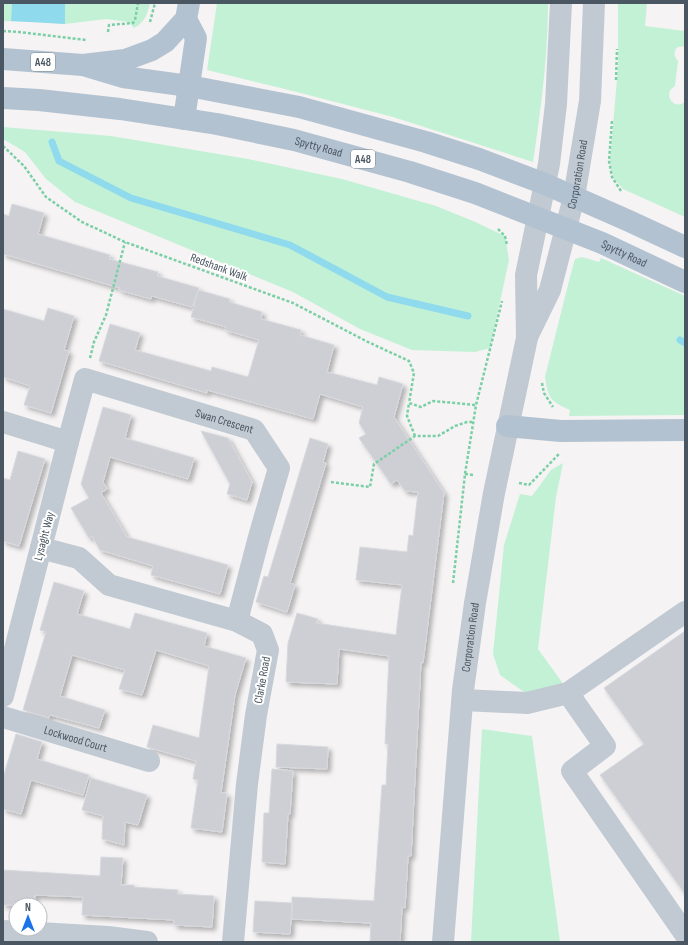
<svg xmlns="http://www.w3.org/2000/svg" width="688" height="945" font-family="'Sofia Sans Condensed',sans-serif">
  <style>
    .green { fill: #c3f1d5 }
    .water { fill: #90daee }
    .lines { fill: none; stroke-linecap: round; stroke-linejoin: round }
    .stream { stroke: #90daee; stroke-width: 7 }
    .building { fill: #cdcfd5; stroke: #d7d9de; filter: url(#shadow) }
    .path { stroke: #7ad0a6; stroke-width: 2.5; stroke-dasharray: 3 2; stroke-linecap: butt }
    .minor { stroke: #c1cad2; stroke-width: 22 }
    .major { stroke: #b3c2d1; stroke-width: 22 }
    .labels { text-anchor: middle; stroke-width: 4; stroke-linejoin: round; paint-order: stroke }
    .shield { fill: #fff; stroke: #808990; stroke-width: 1 }
    .shield-label { font-size: 11px; font-weight: bold; fill: #4a5661 }
    .street-label { font-size: 12px; fill: #4a5661; stroke: #fff }
  </style>
  <defs>
    <filter id="shadow"><feDropShadow dx="3.5" dy="3.5" stdDeviation="2" flood-color="#0004"/></filter>
  </defs>
  <rect width="100%" height="100%" fill="#f5f3f3"/>
  <g class="green">
    <path d="M3,3H150C147,15 145,22 134,28L129,22L106,19L65,24L39,22L3,21Z"/>
    <path d="M217,3H548C548,56 541,109 533,162L393,117L293,91L207,70Z"/>
    <path d="M618,3H647L645,26L685,31V46L678,47C673,51 674,56 678,61L675,86C662,93 673,111 685,102V217L623,189L613,177L610,161L618,67Z"/>
    <path d="M3,127L111,136L248,159L342,179L436,206L473,221L505,236L509,260L490,348L475,352L412,350L360,329L293,292L75,202L46,179L25,152L3,139Z"/>
    <path d="M582,257L599,262L601,258L685,296V415L569,416L570,410C550,401 548,398 545,377L571,273L575,259Z"/>
    <path d="M563,463L556,497L538,649L564,685L527,694L500,675L493,654L504,545L520,494L532,496L551,470Z"/>
    <path d="M482,729L532,736L560,942H471Z"/>
  </g>
  <path class="water" d="M12,3H65V24L11,21Z"/>
  <g class="lines">
    <g class="stream">
      <path d="M52,142L59,161L131,198L290,245L387,297L468,316"/>
      <path d="M680,340L685,343"/>
    </g>
  </g>
  <g class="building">
    <path d="M12,204L44,213L38,234L110,255L109,259L158,272L157,276L199,288L198,290L230,299L229,302L262,312L261,319L301,330L300,335L334,345L327,372L377,385L379,377L403,384L394,417L444,493L423,663L421,662L411,856H408L405,908L402,907L400,942H370L371,923L292,919V897L374,901L382,785H386L388,744H385L389,656L339,649L337,684L286,682L288,643L297,613L318,619L316,623L396,635L402,585L356,580L360,547L407,552L409,535L413,536L418,492L405,491L397,480L391,484L359,438L366,434L359,423L363,407L320,394L313,419L207,390V393L99,361L110,324L140,333L135,350L211,371L212,367L248,377L259,340L225,330L226,327L191,317L198,291L192,307L152,296L151,299L119,290L120,288L3,254V214L9,216Z"/>
    <path d="M48,308L74,316L64,350L69,351L51,413L24,405L30,386L3,377V309L44,321Z"/>
    <path d="M103,407L131,415L125,438L194,458L188,479L110,457L103,482L107,489L101,493L127,537L228,565L220,594L151,575L153,566L100,550L92,536L89,538L71,508L89,498L81,484Z"/>
    <path d="M201,431L228,438L252,482L247,500L227,494L230,484Z"/>
    <path d="M310,438L328,444L323,462L326,463L290,583L295,585L287,612L256,602L264,576L268,577Z"/>
    <path d="M18,451L45,459L19,546L3,541V478L10,480Z"/>
    <path d="M54,582L84,591L77,614L130,629L135,613L207,633L204,646L246,658L235,695L221,793H227L222,832L191,828L198,780L193,779L196,761L147,747L153,725L199,738L209,666L156,650L142,695L119,689L125,670L72,655L60,696L105,710L99,728L54,716L50,715L49,718L23,710L46,632L40,630Z"/>
    <path d="M685,631V894L600,775L644,744L604,688Z"/>
    <path d="M16,734L42,742L37,759L89,775L83,795L31,780L21,814L3,809V778Z"/>
    <path d="M277,744L328,747L327,769L276,767Z"/>
    <path d="M272,769L293,771L290,814H288L285,864L262,862L264,813H269Z"/>
    <path d="M91,778L147,795L138,825L125,822L124,845L102,839L103,816L82,810Z"/>
    <path d="M101,857L123,858L121,885H134V887L178,890L177,894L214,896L212,927L174,925V920L82,915L83,897L35,895L34,905H3V870L100,876Z"/>
    <path d="M255,901L292,903L290,934L253,932Z"/>
  </g>
  <g class="lines">
    <g class="path">
      <path d="M150,22L155,3"/>
      <path d="M3,31L19,32L86,40"/>
      <path d="M108,32L109,25L133,23L135,20L138,3"/>
      <path d="M616,80L617,49"/>
      <path d="M612,121L609,161L612,177L621,191"/>
      <path d="M3,146L24,166L46,197L82,222L125,242L293,303L368,342L409,361L414,373L409,403"/>
      <path d="M498,229L505,236L507,245"/>
      <path d="M90,358L94,342L106,315L125,242"/>
      <path d="M542,383L544,393L553,407"/>
      <path d="M415,436L407,416L409,403L421,407L433,401L476,405"/>
      <path d="M465,474L474,475"/>
      <path d="M331,482L370,487L374,464L415,436H438L455,426L467,422H474"/>
      <path d="M519,483L529,485L559,454"/>
      <path d="M453,583L465,474L476,405L502,301"/>
    </g>
    <g class="minor">
      <path id="s1" d="M528,335L550,290L574,197L590,101L594,3"/>
      <path d="M3,422L68,442L3,696"/>
      <path id="s2" d="M68,442L85,379L254,430L279,468L259,537L237,621"/>
      <path d="M41,548L79,558L109,585L237,621L262,634L268,650L256,715L247,784L233,942"/>
      <path d="M568,693L605,746L572,771L685,934"/>
      <path d="M463,700L527,703L568,693L685,612"/>
      <path id="s3" d="M3,717L149,761"/>
      <path d="M3,931L108,937L147,942"/>
      <path id="s4" d="M443,942L463,690L475,603L494,493L527,338L526,275L549,164L556,104L561,3"/>
    </g>
    <g class="major">
      <path d="M3,59L83,65L125,60L152,50L165,42L186,19L189,3"/>
      <path d="M83,65L123,77L189,86L299,107L426,142L479,159L545,184L629,221L685,247"/>
      <path id="s5" d="M3,98L39,100L120,109L217,124L294,140L410,172L475,193L602,243L685,282"/>
      <path d="M184,119L196,38L186,19"/>
      <path d="M507,426L561,431L685,430"/>
    </g>
  </g>
  <g class="labels">
    <g class="shield">
      <rect x="31" y="53" width="24" height="18" rx="3"/>
      <rect x="351" y="150" width="24" height="18" rx="3"/>
    </g>
    <g class="shield-label">
      <text x="43" y="66">A48</text>
      <text x="363" y="163">A48</text>
    </g>
    <g class="street-label">
      <text dy="4" stroke="none"><textPath href="#s5" startOffset="320">Spytty Road</textPath></text>
      <text dy="4" stroke="none"><textPath href="#s1" startOffset="169">Corporation Road</textPath></text>
      <text dy="4" stroke="none"><textPath href="#s5" startOffset="644">Spytty Road</textPath></text>
      <text transform="translate(219 267) rotate(20)" y="4">Redshank Walk</text>
      <text dy="4" stroke="none"><textPath href="#s2" startOffset="211">Swan Crescent</textPath></text>
      <text transform="translate(44 536) rotate(-75)" y="4">Lysaght Way</text>
      <text dy="4" stroke="none"><textPath href="#s4" startOffset="306">Corporation Road</textPath></text>
      <text transform="translate(262 680) rotate(-80)" y="4">Clarke Road</text>
      <text dy="4" stroke="none"><textPath href="#s3" startOffset="76">Lockwood Court</textPath></text>
    </g>
  </g>
  <rect width="688" height="945" fill="none" stroke="#4a5661" stroke-width="8"/>
  <g transform="translate(28 917)"><circle r="19" fill="#ffffff" stroke="#b7bbc0"/>
  <path d="M0-3L7 15L0 10L-7 15Z" fill="#1a73e8"/>
  <text y="-6" font-size="11" font-weight="bold" text-anchor="middle" fill="#4a5661">N</text>
  </g>
</svg>
